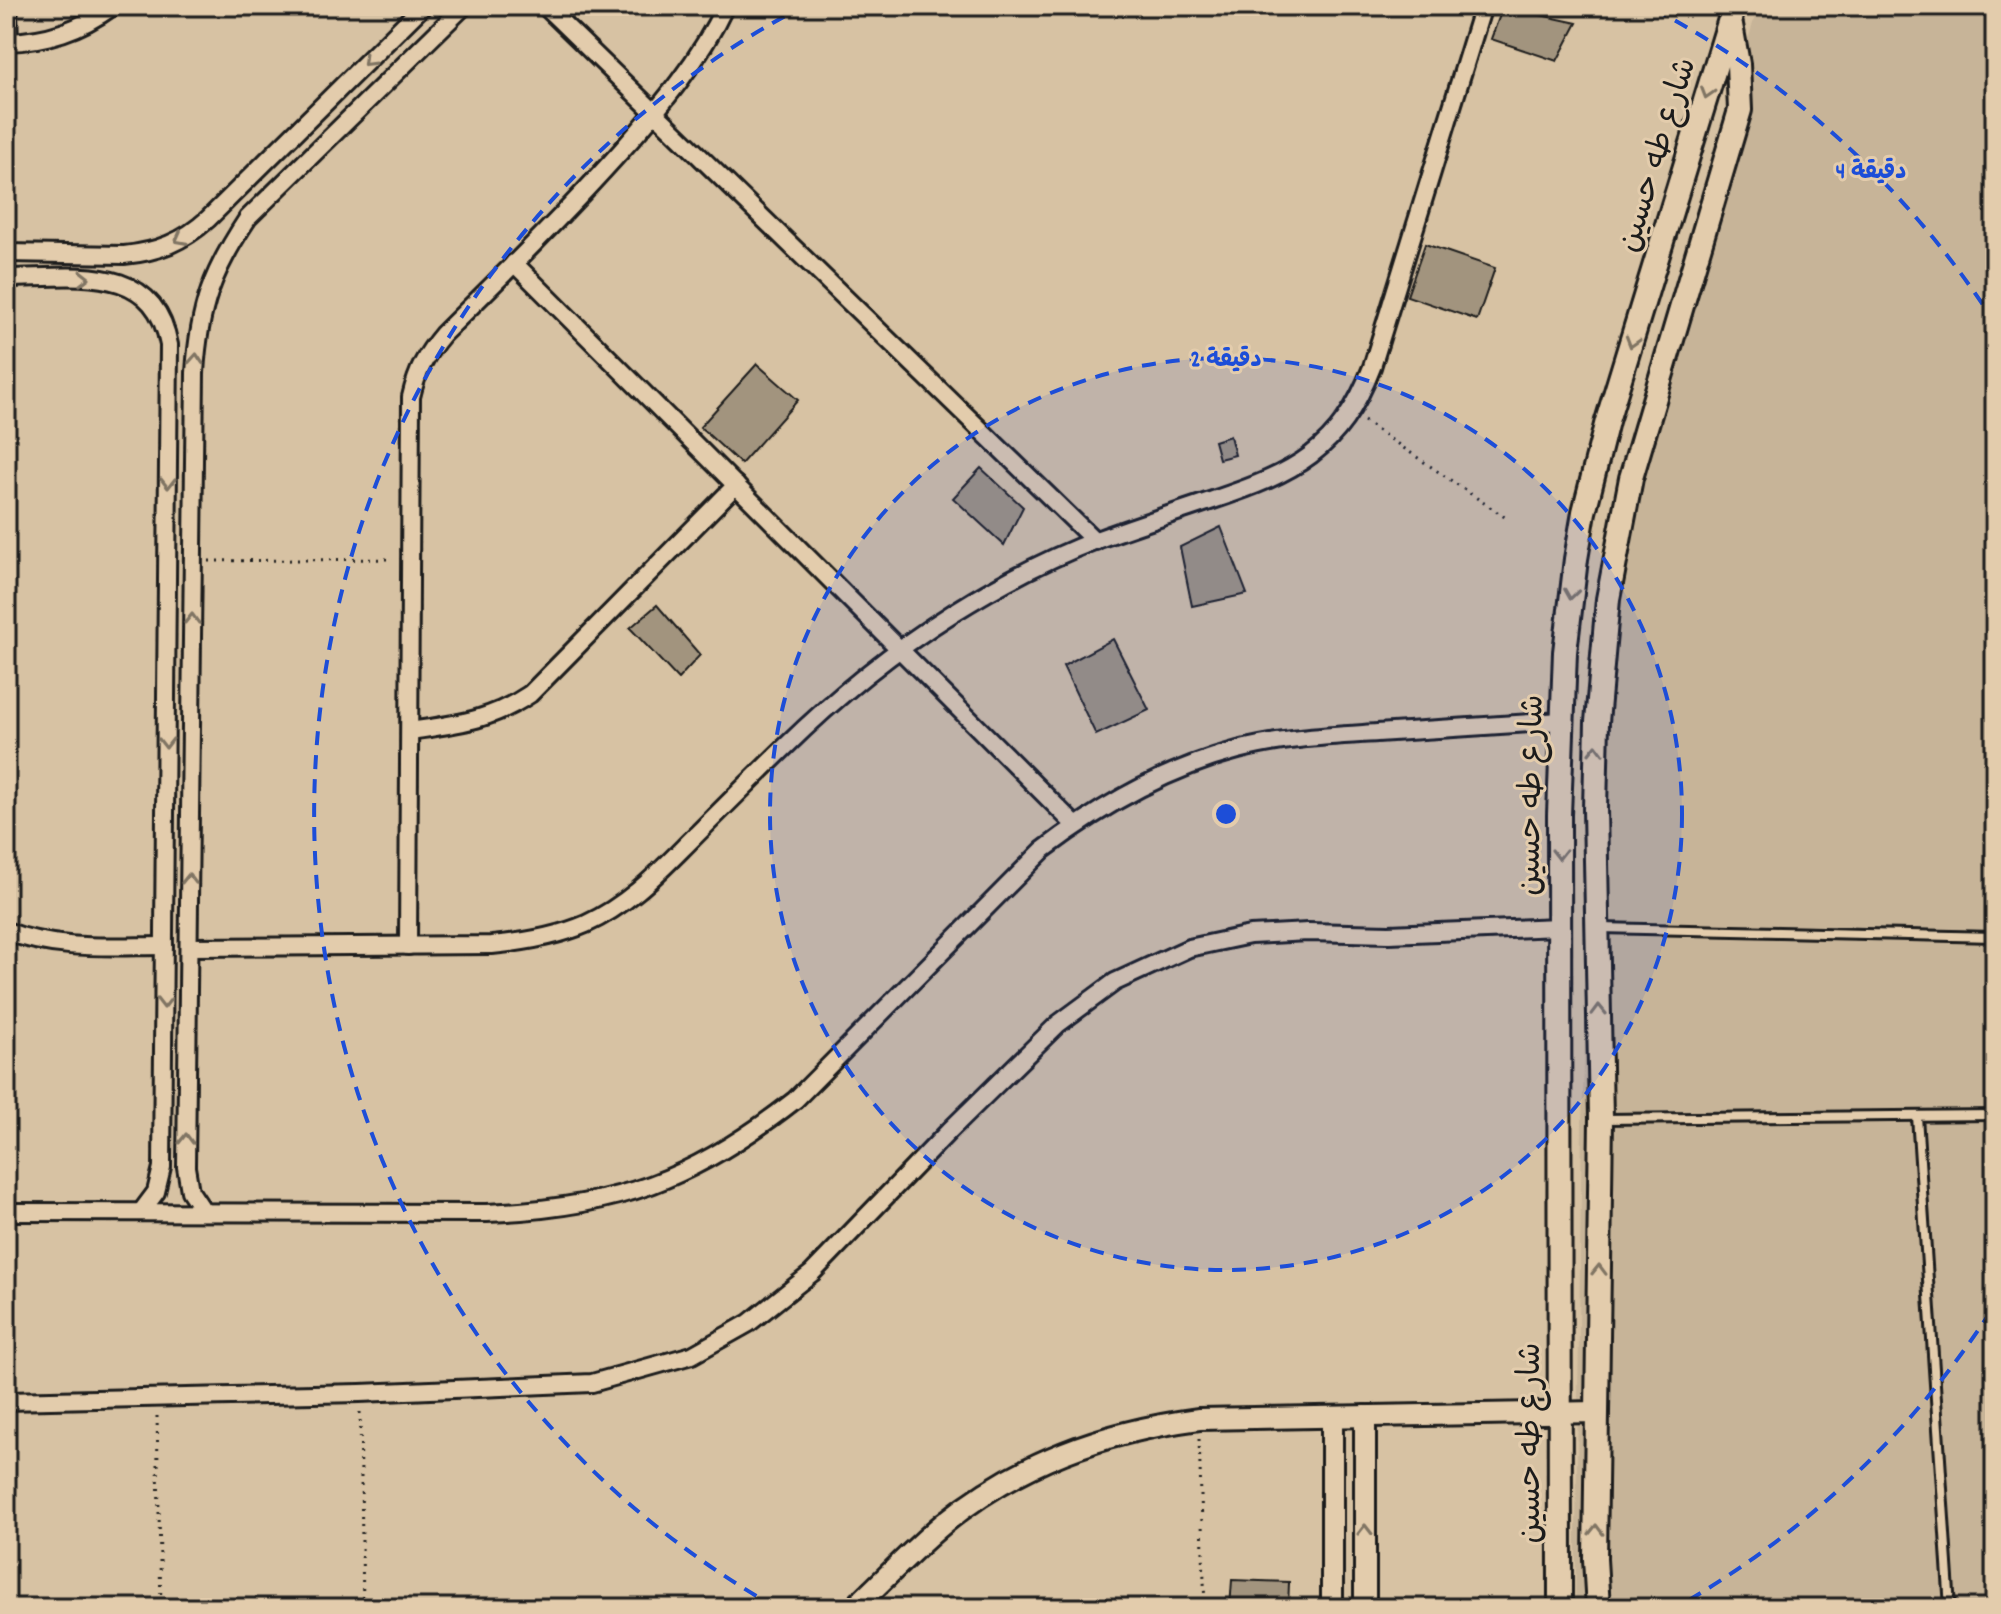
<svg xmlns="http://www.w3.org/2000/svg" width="2001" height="1614" font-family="Dekko,'Playpen Sans Arabic',sans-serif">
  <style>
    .built { fill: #c7b498 }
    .building { fill: #a2947e; stroke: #1c1c1c; stroke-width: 2 }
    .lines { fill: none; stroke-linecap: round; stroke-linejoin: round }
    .service-casing { stroke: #1c1c1c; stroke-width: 14 }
    .minor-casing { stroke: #1c1c1c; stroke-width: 22 }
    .tertiary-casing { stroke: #1c1c1c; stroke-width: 26 }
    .secondary-casing { stroke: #1c1c1c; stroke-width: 28 }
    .path { stroke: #1c1c1c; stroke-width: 3; stroke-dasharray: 2 6; stroke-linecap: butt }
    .service { stroke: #e3ccac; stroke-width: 8 }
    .minor { stroke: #e3ccac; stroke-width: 16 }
    .tertiary { stroke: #e3ccac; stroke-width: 20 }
    .secondary { stroke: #e3ccac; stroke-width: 22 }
    .oneway { stroke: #807464 }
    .ring { fill: none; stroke: #1d4ed8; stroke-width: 4; stroke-dasharray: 14 10 }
    .labels { text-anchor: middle; stroke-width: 6; stroke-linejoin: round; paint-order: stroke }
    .street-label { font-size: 32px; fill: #1c1c1c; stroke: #e3ccac }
    .centre { fill: #1d4ed8; stroke: #e3ccac; stroke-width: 4 }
    .ring-label { font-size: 24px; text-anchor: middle; font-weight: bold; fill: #1d4ed8; stroke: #e3ccac; stroke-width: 6; stroke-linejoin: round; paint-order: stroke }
  </style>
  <rect width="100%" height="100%" fill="#d7c2a3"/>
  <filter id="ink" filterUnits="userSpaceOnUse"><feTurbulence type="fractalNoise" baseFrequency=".0125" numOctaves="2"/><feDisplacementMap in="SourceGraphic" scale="16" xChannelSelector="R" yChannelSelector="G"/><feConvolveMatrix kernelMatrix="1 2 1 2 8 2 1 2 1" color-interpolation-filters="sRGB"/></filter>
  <g filter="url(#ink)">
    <path class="built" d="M1758,6H1995V1608H1575L1582,1122L1589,924L1594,648L1645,394Z"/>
    <g class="building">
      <path d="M1503,7L1577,23L1557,61L1491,39Z"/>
      <path d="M1425,244L1495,268L1477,320L1407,296Z"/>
      <path d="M757,364L798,400L741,464L700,427Z"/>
      <path d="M1230,436L1235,455L1219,459L1214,441Z"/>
      <path d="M981,468L1023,507L1004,545L953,498Z"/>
      <path d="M1221,527L1247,594L1192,606L1180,547Z"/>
      <path d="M657,605L700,655L678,679L630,628Z"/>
      <path d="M1113,639L1149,710L1096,735L1063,666Z"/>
      <path d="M1232,1580L1289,1582L1288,1608H1230Z"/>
    </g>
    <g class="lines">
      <g class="service-casing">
        <g id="service">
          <path d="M1600,928L1995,937"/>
          <path d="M1917,1116L1950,1608"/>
          <path d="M1604,1119L1995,1115"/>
        </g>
      </g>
      <g class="minor-casing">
        <g id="minor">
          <path d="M8,6L9,42"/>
          <path d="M545,6L1095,541"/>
          <path d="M6,42C47,41 80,30 113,6"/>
          <path d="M6,253L124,255C157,252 183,242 208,219L423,6"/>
          <path d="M514,263L1075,825"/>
          <path d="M6,278C72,278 154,260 169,345L162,1167L156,1192L141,1212"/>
          <path d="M410,731C456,724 490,721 530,694L736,485"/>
          <path d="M6,931C56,951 111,946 164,946"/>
          <path d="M408,946L411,397C417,371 426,354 443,334C504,274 565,214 622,150C662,105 700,60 725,6"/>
          <path d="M189,947L492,945C524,942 556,937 586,924C628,905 658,873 689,842C721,810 752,779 784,748C836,697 891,652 953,613C999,584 1049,558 1099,539C1137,525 1175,513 1213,500C1294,473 1340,451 1372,367L1483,6"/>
          <path d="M6,1212L487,1213C617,1208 693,1180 795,1100L1043,850C1102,805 1165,769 1238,750C1283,738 1331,736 1377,733C1438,729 1499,725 1561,721"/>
          <path d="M204,1212L190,1191L186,1167L195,373C199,307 212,272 248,218L464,6"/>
          <path d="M6,1401L360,1393L592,1383L692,1355L749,1323L812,1273L949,1131L1058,1024L1115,982L1189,948L1250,935L1308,932L1389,934L1559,927"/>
        </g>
      </g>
      <g class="tertiary-casing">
        <g id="tertiary">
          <path d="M854,1608C884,1580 912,1550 943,1524C1019,1462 1103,1432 1199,1419L1597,1412"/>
          <path d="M1332,1608V1417"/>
          <path d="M1365,1608V1416"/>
        </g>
      </g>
      <g class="secondary-casing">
        <g id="secondary">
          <path d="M1560,1608L1559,815L1565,652L1576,559L1584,512L1607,421L1734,6"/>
          <path d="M1598,1608L1595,1559L1601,1119L1595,809L1597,722L1608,599L1631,478L1740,110L1738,64L1731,25"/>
        </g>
      </g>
      <g class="path">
        <path d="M1364,421L1509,520"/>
        <path d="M209,561L393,559"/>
        <path d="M360,1412L363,1608"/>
        <path d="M157,1416L161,1608"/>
        <path d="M1199,1439L1205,1608"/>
      </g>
      <use href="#service" class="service"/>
      <use href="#minor" class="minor"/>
      <use href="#tertiary" class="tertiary"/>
      <use href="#secondary" class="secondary"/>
    </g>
    <defs><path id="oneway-chevron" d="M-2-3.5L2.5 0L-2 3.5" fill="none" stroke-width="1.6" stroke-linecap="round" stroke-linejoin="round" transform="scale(2)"/></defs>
    <g class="oneway">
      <use href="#oneway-chevron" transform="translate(368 61) rotate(135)"/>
      <use href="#oneway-chevron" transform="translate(1707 93) rotate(107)"/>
      <use href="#oneway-chevron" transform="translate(180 239) rotate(152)"/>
      <use href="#oneway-chevron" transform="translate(84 278) rotate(1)"/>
      <use href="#oneway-chevron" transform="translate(1632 342) rotate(107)"/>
      <use href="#oneway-chevron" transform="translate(196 359) rotate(-86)"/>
      <use href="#oneway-chevron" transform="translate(168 483) rotate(90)"/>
      <use href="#oneway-chevron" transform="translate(1571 594) rotate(98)"/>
      <use href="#oneway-chevron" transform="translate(192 619) rotate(-89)"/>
      <use href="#oneway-chevron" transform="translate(166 743) rotate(90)"/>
      <use href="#oneway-chevron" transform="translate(1596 750) rotate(-89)"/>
      <use href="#oneway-chevron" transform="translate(1559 854) rotate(90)"/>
      <use href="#oneway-chevron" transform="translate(189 879) rotate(-89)"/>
      <use href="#oneway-chevron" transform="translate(164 1003) rotate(90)"/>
      <use href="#oneway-chevron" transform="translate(1599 1010) rotate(-91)"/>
      <use href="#oneway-chevron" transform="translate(186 1139) rotate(-89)"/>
      <use href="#oneway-chevron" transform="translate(1599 1270) rotate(-89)"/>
      <use href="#oneway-chevron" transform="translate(1365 1530) rotate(-90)"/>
      <use href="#oneway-chevron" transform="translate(1596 1530) rotate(-89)"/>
    </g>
  </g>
  <circle cx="1226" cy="814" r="456" fill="#1d4ed8" fill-opacity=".12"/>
  <g class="ring">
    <circle cx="1226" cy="814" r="456"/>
    <path d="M1991 1311A912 912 0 0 1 1675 1608M777 1608A912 912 0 0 1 798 9M1654 9A912 912 0 0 1 1991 317"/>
  </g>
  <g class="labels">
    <g class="street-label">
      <text transform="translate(1655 154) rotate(-73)" y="11">شارع طه حسين</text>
      <text transform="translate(1529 795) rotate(-89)" y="11">شارع طه حسين</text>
      <text transform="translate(1528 1443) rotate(-90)" y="11">شارع طه حسين</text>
    </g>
  </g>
  <circle cx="1226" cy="814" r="12" class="centre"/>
  <g class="ring-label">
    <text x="1871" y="178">4 دقيقة</text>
    <text x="1226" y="366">2 دقيقة</text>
  </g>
  <rect width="2001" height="1614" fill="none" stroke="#e3ccac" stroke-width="32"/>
  <rect x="16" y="16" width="1969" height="1582" fill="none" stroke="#1c1c1c" stroke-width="3" filter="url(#ink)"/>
</svg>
